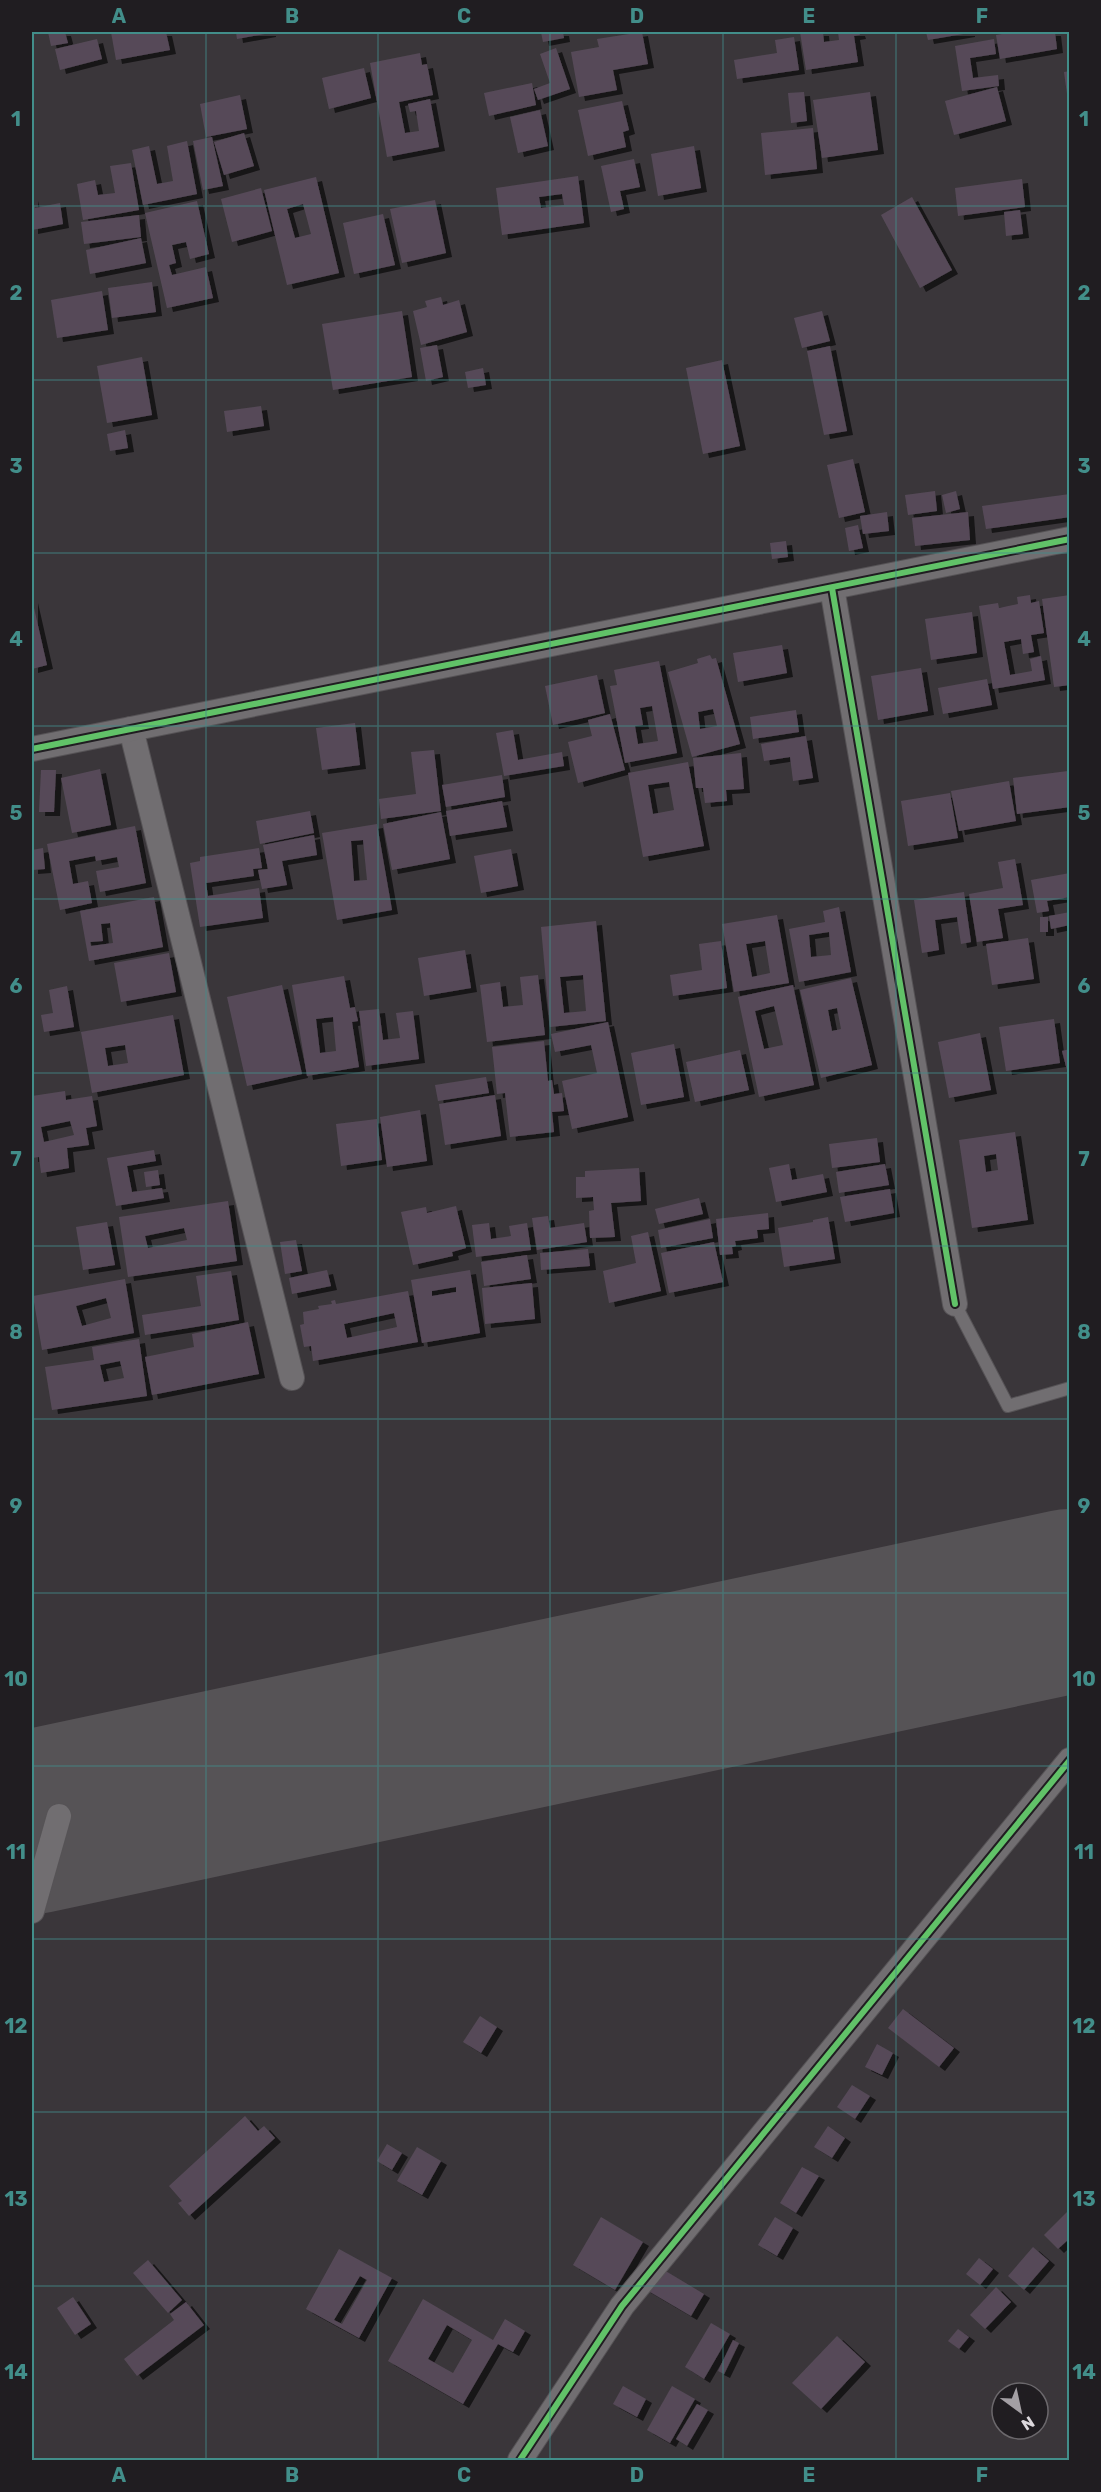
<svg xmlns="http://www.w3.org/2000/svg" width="1101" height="2492" font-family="Rubik,sans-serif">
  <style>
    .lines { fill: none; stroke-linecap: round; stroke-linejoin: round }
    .runway { stroke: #565356; stroke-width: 184 }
    .building { fill: #564a58; fill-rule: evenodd; filter: url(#shadow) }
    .service-casing { stroke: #565356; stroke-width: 14 }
    .minor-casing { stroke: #565356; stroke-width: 26 }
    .service { stroke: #716e71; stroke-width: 12 }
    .minor { stroke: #716e71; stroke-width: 24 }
    .cycleway-casing { stroke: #201d21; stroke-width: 10 }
    .cycleway { stroke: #61c268; stroke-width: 6 }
    .grid { fill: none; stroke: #428e8a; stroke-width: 1.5; stroke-opacity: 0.55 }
    .neatline { fill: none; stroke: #428e8a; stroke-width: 2 }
    .grid-label { font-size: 20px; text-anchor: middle; font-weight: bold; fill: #428e8a }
  </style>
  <defs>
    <filter id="shadow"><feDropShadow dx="6" dy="4" stdDeviation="0" flood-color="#0009"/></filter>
  </defs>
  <rect width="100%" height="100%" fill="#3a363a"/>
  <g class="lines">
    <path class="runway" d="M32,1822L1070,1601"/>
  </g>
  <g class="building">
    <path d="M48,32H65L68,43L51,46Z"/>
    <path d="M111,32H166L170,50L116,60Z"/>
    <path d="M236,32H270V33L237,39Z"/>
    <path d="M541,32H563L564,38L543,42Z"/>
    <path d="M642,32L648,64L613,70L617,90L579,97L571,52L599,47L597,39Z"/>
    <path d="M800,32H823L824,42L839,40L838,32H859L860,35L854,36L858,62L806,70Z"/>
    <path d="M926,32H969V33L928,40Z"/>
    <path d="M1015,32H1055L1057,49L1000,59L996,35Z"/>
    <path d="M794,37L799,70L737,79L734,60L777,53L775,40Z"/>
    <path d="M97,39L102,59L60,70L55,49Z"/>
    <path d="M994,39L996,54L970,58L973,78L998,75L999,86L962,91L955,46Z"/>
    <path d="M556,48L570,89L538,100L534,89L550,83L540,54Z"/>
    <path d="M420,53L422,65L427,64L433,95L399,102L405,133L419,131L416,111L410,112L408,104L430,99L439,147L387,157L370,63Z"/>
    <path d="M364,68L371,98L329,109L322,78Z"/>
    <path d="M1070,71V101H1068L1064,72Z"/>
    <path d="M532,83L536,105L489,116L484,93Z"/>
    <path d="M997,87L1006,121L954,135L945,101Z"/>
    <path d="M804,92L807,121L791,123L788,93Z"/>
    <path d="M870,92L878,150L822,158L813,100Z"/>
    <path d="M240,95L247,129L206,137L200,104Z"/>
    <path d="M622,101L629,130L623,132L626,147L588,156L578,110Z"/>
    <path d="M540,110L548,146L518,153L510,117Z"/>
    <path d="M813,128L817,169L765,175L761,133Z"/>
    <path d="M244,133L254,166L224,175L214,142Z"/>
    <path d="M212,137L223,186L203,190L193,141Z"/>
    <path d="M187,141L197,194L143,205L132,150L149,146L157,184L173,181L167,146Z"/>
    <path d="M694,146L701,188L658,196L651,154Z"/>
    <path d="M634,159L640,187L620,191L624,209L611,212L601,166Z"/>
    <path d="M131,163L139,210L83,220L77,184L95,180L98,195L115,193L110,166Z"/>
    <path d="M578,176L584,223L502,235L496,188ZM562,194L564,205L541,208L539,197Z"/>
    <path d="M316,177L339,273L287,285L264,190ZM303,204L311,234L295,238L287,209Z"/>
    <path d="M1022,179L1025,207L958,216L955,188Z"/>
    <path d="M261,188L272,231L232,242L221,199Z"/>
    <path d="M32,197L35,208L60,203L63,224L32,230Z"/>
    <path d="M912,197L952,270L920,288L881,215Z"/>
    <path d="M435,200L446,253L402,263L390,209Z"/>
    <path d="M197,201L209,254L190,259L186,242L172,245L176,263L169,265L172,275L206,267L213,298L167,308L145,213Z"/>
    <path d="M1020,210L1023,234L1006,236L1004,212Z"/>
    <path d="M383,214L395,265L354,274L343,223Z"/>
    <path d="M139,215L141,237L84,244L81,222Z"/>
    <path d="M141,238L146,263L90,274L86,250Z"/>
    <path d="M152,282L156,312L112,318L108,288Z"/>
    <path d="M102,291L108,330L57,338L51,300Z"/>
    <path d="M441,297L443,305L459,300L467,332L421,345L413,311L427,307L425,301Z"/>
    <path d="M402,311L412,377L333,390L322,324Z"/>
    <path d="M822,311L830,341L802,348L794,318Z"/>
    <path d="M437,345L443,377L426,381L420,348Z"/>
    <path d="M830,346L847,431L824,435L807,351Z"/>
    <path d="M142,357L152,415L107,423L97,366Z"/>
    <path d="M722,360L740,446L703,454L686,368Z"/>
    <path d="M483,368L486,385L468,388L465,372Z"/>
    <path d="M261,406L264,426L227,432L224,411Z"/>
    <path d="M125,430L128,448L110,451L107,434Z"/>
    <path d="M853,459L865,512L839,518L827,465Z"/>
    <path d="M935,491L937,511L908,515L905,495Z"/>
    <path d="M956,491L960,509L946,513L942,495Z"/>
    <path d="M1070,494V517L986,529L982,506Z"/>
    <path d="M887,512L889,531L863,534L860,516Z"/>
    <path d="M968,512L970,540L915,546L912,518Z"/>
    <path d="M858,525L863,548L849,551L845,528Z"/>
    <path d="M786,541L788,557L772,559L770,543Z"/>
    <path d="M1030,595L1031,603L1039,601L1044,633L1031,635L1034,652L1023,654L1021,639L1004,642L1010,675L1032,671L1030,659L1041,656L1045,680L993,689L979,606L998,603L999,608L1018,604L1017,597Z"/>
    <path d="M1070,595V685L1054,687L1042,599Z"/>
    <path d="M32,599L47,665L32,669Z"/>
    <path d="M972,612L977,653L931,660L925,619Z"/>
    <path d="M782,645L787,673L738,682L733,653Z"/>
    <path d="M710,655L712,659L716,658L740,744L692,757L668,672L698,663L697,659ZM713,709L717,726L700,729L698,712Z"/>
    <path d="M659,661L677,753L625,763L610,686L617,685L614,670ZM652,706L658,741L638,744L635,726L643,725L640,708Z"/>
    <path d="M921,668L928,711L878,720L871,676Z"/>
    <path d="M597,675L605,713L553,725L545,686Z"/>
    <path d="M987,679L992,705L943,714L938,688Z"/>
    <path d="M796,710L799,732L753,739L750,717Z"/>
    <path d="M610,714L625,770L578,783L568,742L592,736L588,720Z"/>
    <path d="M355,723L360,765L322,770L316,728Z"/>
    <path d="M513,730L518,760L562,752L564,766L504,776L496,733Z"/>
    <path d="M806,736L813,778L793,781L790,757L764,761L761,744Z"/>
    <path d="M434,750L441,811L381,819L379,799L416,794L411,752Z"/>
    <path d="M741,753L744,789L726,790L727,801L705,803L703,788H696L693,758Z"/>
    <path d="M688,762L704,846L643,857L628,773ZM669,782L674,810L653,814L648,785Z"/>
    <path d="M100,769L111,825L72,833L61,778Z"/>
    <path d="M41,770H56L54,812H39Z"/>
    <path d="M1068,771L1070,807L1017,814L1013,778Z"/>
    <path d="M502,775L505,797L446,807L442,785Z"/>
    <path d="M1009,781L1016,821L959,831L951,791Z"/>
    <path d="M950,793L958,838L908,846L901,801Z"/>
    <path d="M502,801L507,827L450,836L446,811Z"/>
    <path d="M310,811L314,833L260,844L256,821Z"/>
    <path d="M441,812L450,859L392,870L383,824Z"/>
    <path d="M377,824L392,910L337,920L322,833ZM363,840L367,880L354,881L351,841Z"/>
    <path d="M135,826L146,883L100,892L96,871L119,867L117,857L96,861L95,856L69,861L73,884L88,881L92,903L60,910L47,844Z"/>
    <path d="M314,835L317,855L282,861L287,885L262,889L258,870L268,869L263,845Z"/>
    <path d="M43,848L45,869L32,870V850Z"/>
    <path d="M259,848L262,868L253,869L254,876L206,883L208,896L259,888L263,918L200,927L190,863L200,861V857Z"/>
    <path d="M511,849L518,886L481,893L474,856Z"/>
    <path d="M1015,859L1023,905L998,909L1003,938L977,942L969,894L1003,888L998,862Z"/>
    <path d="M1070,873V897L1047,901L1049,911L1037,913L1031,880Z"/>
    <path d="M964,892L971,942L961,944L957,917L935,920L939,950L922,953L914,900Z"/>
    <path d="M154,897L163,947L89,961L80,911ZM110,923L113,943L91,946L90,942L103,941L101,924Z"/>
    <path d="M839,907L851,972L799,982L789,929L825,922L823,911ZM829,932L831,955L811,957L809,935Z"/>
    <path d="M1070,912V925L1051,929L1049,916Z"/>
    <path d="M777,915L789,983L734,992L722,924ZM765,941L770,973L752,977L746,944Z"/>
    <rect x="1040" y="917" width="8" height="15"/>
    <path d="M596,921L606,1021L550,1027L541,927ZM583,975L586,1011L564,1013L560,977Z"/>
    <path d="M1028,938L1034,979L992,985L986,944Z"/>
    <path d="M721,941L727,988L673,996L670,975L702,970L699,944Z"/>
    <path d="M465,950L471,988L424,996L418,958Z"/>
    <path d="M169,953L176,992L121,1002L114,963Z"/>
    <path d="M538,975L545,1035L487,1042L480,985L500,982L503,1007L523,1005L520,977Z"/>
    <path d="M344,976L350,1008L355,1007L358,1021L352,1022L359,1067L307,1076L292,985ZM333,1017L336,1051L320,1053L316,1019Z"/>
    <path d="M851,978L872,1065L821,1078L800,990ZM837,1008L841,1029L832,1031L828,1010Z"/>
    <path d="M282,985L302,1074L247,1086L227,997Z"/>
    <path d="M793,985L814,1085L759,1097L738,997ZM774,1006L783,1045L764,1049L755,1011Z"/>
    <path d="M67,986L74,1027L44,1032L41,1015L53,1013L49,990Z"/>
    <path d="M379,1009L383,1040L400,1038L396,1013L413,1011L419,1059L366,1066L359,1011Z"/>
    <path d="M173,1015L184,1075L92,1093L81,1032ZM125,1045L128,1063L108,1066L105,1048Z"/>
    <path d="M1054,1019L1060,1063L1006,1071L999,1027Z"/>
    <path d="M608,1022L628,1117L572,1129L562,1081L597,1073L591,1045L555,1052L551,1034Z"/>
    <path d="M980,1033L991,1090L949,1098L938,1042Z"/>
    <path d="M544,1041L548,1081L552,1080L554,1094L562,1093L564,1111L552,1112L554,1132L510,1137L505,1093L497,1094L492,1047Z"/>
    <path d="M674,1044L684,1097L641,1105L631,1053Z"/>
    <path d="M1070,1049V1078H1069L1062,1051Z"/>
    <path d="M740,1050L749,1090L695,1102L686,1062Z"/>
    <path d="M486,1077L489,1093L438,1101L435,1085Z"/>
    <path d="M65,1091L66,1100L92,1096L97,1126L86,1128L89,1145L67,1148L69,1168L41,1173L39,1157L32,1158V1096ZM70,1121L74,1135L44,1142L41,1127Z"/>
    <path d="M495,1095L501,1136L445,1145L439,1104Z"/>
    <path d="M420,1110L427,1161L387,1167L380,1117Z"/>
    <path d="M377,1119L382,1160L341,1166L336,1124Z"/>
    <path d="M1015,1132L1028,1220L972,1228L959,1140ZM996,1154L998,1170L986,1172L984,1156Z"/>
    <path d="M877,1138L880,1162L832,1168L829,1144Z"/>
    <path d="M154,1150L156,1161L127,1166L132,1192L162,1188L164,1198L116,1206L107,1158Z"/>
    <path d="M789,1164L792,1180L823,1174L827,1192L776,1202L769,1168Z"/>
    <path d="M885,1164L889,1185L839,1193L836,1172Z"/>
    <path d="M639,1168L641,1201L611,1203L615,1237L590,1238L589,1211L594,1210L593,1197L576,1198V1177H585V1171Z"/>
    <path d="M158,1170L160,1185L146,1187L144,1172Z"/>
    <path d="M890,1189L894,1213L845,1222L840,1197Z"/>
    <path d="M699,1198L703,1214L659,1224L655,1209Z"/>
    <path d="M228,1201L237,1261L128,1277L119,1217ZM184,1228L187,1240L148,1248L145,1236Z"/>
    <path d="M456,1206L466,1248L452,1252L453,1256L413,1265L401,1212L426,1207L427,1213Z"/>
    <path d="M768,1213L769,1229L757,1230L758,1238L735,1241L736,1246L732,1247L733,1254L720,1255L716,1219Z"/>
    <path d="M548,1216L550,1228L584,1223L587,1242L537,1250L532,1218Z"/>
    <path d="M828,1217L835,1259L784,1267L778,1228L813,1222V1220Z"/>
    <path d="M710,1219L713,1238L661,1248L658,1230Z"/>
    <path d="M107,1222L115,1265L83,1270L76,1227Z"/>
    <path d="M489,1223L491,1239L511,1236L509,1226L527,1223L531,1250L476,1257L472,1225Z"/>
    <path d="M648,1232L661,1291L609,1303L603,1271L636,1263L631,1236Z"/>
    <path d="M296,1240L302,1271L285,1274L280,1242Z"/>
    <path d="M714,1242L723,1282L669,1293L661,1253Z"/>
    <path d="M588,1249L590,1266L541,1270L540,1253Z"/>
    <path d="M527,1255L531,1279L484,1286L481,1262Z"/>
    <path d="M327,1270L331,1286L292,1294L289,1278Z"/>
    <path d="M470,1270L480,1333L422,1343L411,1280ZM456,1287V1292L432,1296V1291Z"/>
    <path d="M231,1271L239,1320L145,1335L142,1315L201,1306L196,1276Z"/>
    <path d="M125,1279L134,1333L42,1350L33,1296ZM106,1298L111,1318L82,1326L76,1306Z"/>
    <path d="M532,1283L535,1319L485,1324L482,1288Z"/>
    <path d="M408,1291L418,1342L313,1361L311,1346L304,1347L300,1325L304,1324L303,1312L319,1309L318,1306L332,1304L331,1301L335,1300L336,1304ZM394,1313L397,1327L347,1338L344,1324Z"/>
    <path d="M248,1322L259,1374L152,1395L145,1357L194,1347L192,1334Z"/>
    <path d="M139,1339L147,1396L52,1410L45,1367L94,1360L92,1347ZM120,1361L124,1378L104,1382L100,1365Z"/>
    <path d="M903,2009L954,2048L939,2067L888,2028Z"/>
    <path d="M480,2016L497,2027L481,2053L463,2042Z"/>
    <path d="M877,2044L893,2053L882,2075L865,2067Z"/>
    <path d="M852,2085L870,2096L855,2119L837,2107Z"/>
    <path d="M245,2116L258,2131L264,2126L275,2138L189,2216L178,2203L182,2201L169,2186Z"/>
    <path d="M828,2126L845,2138L832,2158L814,2147Z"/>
    <path d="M387,2144L402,2153L392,2170L377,2161Z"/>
    <path d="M417,2147L441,2161L422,2195L397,2181Z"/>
    <path d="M802,2167L819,2176L796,2213L780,2203Z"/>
    <path d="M1070,2209V2238L1058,2249L1044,2235Z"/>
    <path d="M601,2217L643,2242L615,2290L573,2265Z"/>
    <path d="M775,2217L793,2228L777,2256L758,2245Z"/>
    <path d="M1033,2247L1049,2261L1024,2290L1008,2276Z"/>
    <path d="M339,2249L392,2278L359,2338L306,2309ZM360,2276L367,2280L342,2324L334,2320Z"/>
    <path d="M979,2258L993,2269L980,2285L966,2274Z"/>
    <path d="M148,2260L182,2300L168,2313L133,2273Z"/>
    <path d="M659,2267L704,2294L691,2316L645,2289Z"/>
    <path d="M996,2287L1011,2302L985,2329L970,2315Z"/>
    <path d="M73,2297L91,2324L75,2335L57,2308Z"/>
    <path d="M423,2299L493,2340L505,2319L525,2331L513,2352L498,2344L463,2404L388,2361ZM447,2325L472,2340L453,2373L428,2359Z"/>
    <path d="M186,2302L204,2325L137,2376L124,2359L174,2320L170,2314Z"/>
    <path d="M711,2323L730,2334L704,2379L685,2367Z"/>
    <path d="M958,2329L969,2337L959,2349L948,2341Z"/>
    <path d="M837,2336L865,2362L821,2409L792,2383Z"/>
    <path d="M733,2340L739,2343L724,2374L718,2371Z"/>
    <path d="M623,2386L646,2399L637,2417L613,2404Z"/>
    <path d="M672,2386L695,2399L670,2443L647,2430Z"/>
    <path d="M697,2404L708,2410L687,2446L676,2439Z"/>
  </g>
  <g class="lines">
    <g class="service-casing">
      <path id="service" d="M955,1304L1008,1406L1070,1388"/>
    </g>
    <g class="minor-casing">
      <g id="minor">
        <path d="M832,588L955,1304"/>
        <path d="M131,729L292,1378"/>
        <path d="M32,749L1070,539"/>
        <path d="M32,1911L59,1816"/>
        <path d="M520,2460L622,2306L1070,1760"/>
      </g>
    </g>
    <use href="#service" class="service"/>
    <use href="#minor" class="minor"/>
    <g class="cycleway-casing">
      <g id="cycleway">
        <path d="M832,588L955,1304"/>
        <path d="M32,749L1070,539"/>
        <path d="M520,2460L622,2306L1070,1760"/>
      </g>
    </g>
    <use href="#cycleway" class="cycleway"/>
  </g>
  <path class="grid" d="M206,32V2460M378,32V2460M550,32V2460M723,32V2460M896,32V2460M32,206H1070M32,380H1070M32,553H1070M32,726H1070M32,899H1070M32,1073H1070M32,1246H1070M32,1419H1070M32,1593H1070M32,1766H1070M32,1939H1070M32,2112H1070M32,2286H1070"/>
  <rect width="1101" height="2492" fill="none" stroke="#201d21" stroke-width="66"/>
  <g transform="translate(1020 2411) rotate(147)"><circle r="28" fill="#201d21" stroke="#6b686c" stroke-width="1.5"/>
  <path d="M0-4.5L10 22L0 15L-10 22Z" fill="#a39fa4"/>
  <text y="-9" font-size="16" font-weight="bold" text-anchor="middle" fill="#dcd8dd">N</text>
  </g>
  <rect x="33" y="33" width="1035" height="2426" class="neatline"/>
  <g class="grid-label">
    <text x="119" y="23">A</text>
    <text x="292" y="23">B</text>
    <text x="464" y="23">C</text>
    <text x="637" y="23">D</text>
    <text x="809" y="23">E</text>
    <text x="982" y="23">F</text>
    <text x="16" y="126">1</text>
    <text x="1084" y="126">1</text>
    <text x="16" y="300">2</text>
    <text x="1084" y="300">2</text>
    <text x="16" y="473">3</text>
    <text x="1084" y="473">3</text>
    <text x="16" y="646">4</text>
    <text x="1084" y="646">4</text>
    <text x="16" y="820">5</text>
    <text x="1084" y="820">5</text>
    <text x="16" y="993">6</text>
    <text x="1084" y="993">6</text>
    <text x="16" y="1166">7</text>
    <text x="1084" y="1166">7</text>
    <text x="16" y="1339">8</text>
    <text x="1084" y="1339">8</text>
    <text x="16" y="1513">9</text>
    <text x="1084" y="1513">9</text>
    <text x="16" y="1686">10</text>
    <text x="1084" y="1686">10</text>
    <text x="16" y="1859">11</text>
    <text x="1084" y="1859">11</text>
    <text x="16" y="2033">12</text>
    <text x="1084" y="2033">12</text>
    <text x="16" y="2206">13</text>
    <text x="1084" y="2206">13</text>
    <text x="16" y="2379">14</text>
    <text x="1084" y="2379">14</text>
    <text x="119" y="2482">A</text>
    <text x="292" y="2482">B</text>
    <text x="464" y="2482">C</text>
    <text x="637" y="2482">D</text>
    <text x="809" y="2482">E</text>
    <text x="982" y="2482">F</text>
  </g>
</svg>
